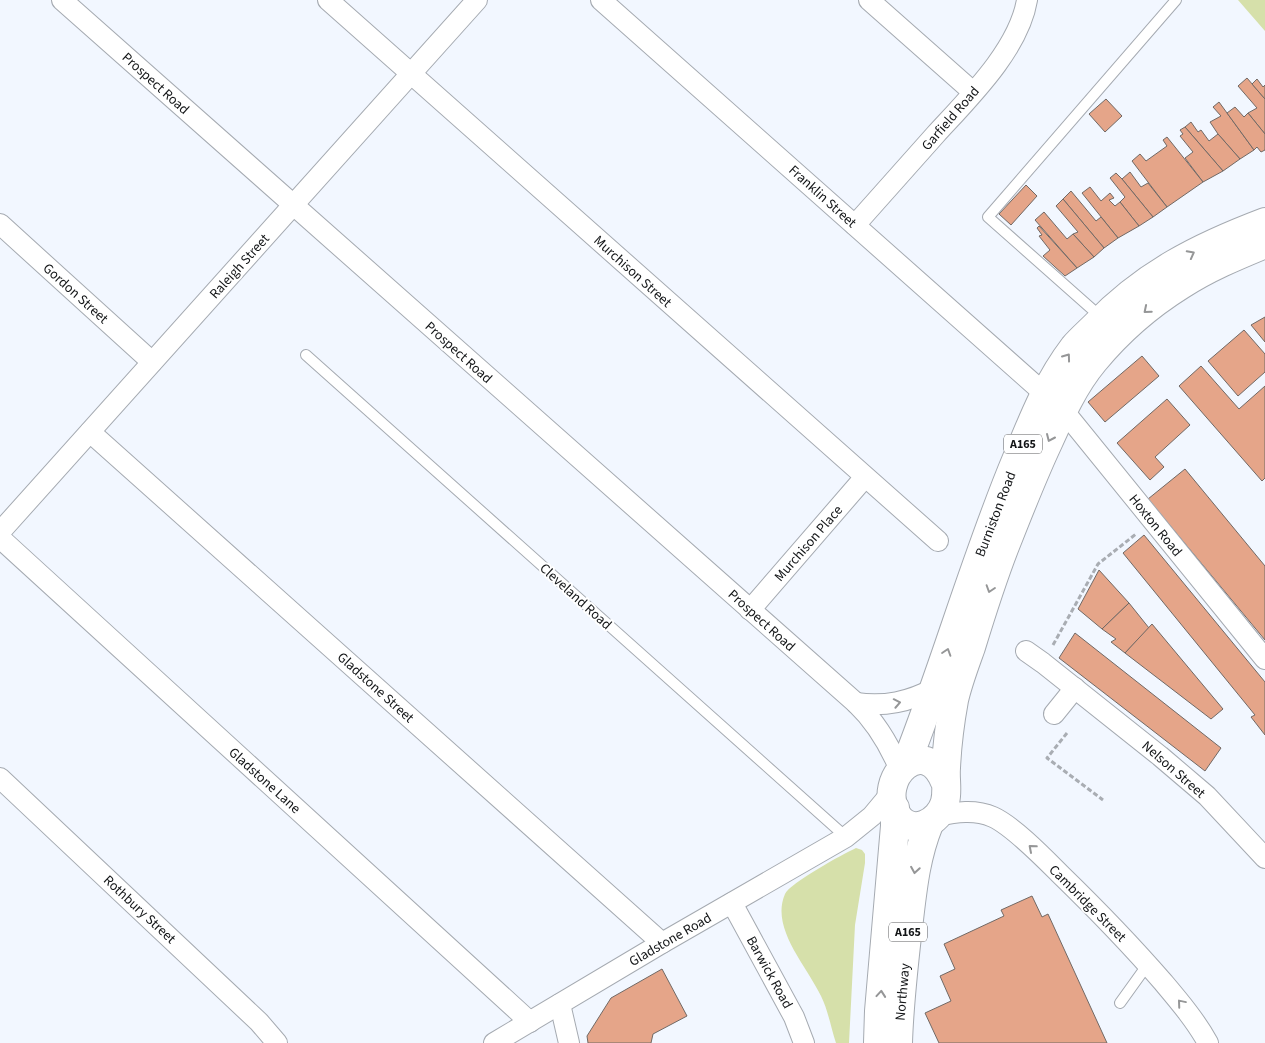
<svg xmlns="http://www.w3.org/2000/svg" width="1265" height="1043" font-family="'Source Sans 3',sans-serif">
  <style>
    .green { fill: #d6e0aa }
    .building { fill: #e5a589; stroke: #716965 }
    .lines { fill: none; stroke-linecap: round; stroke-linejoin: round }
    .lane-casing { stroke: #a5aab1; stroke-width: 12 }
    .street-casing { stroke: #a5aab1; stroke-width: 22 }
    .primary-casing { stroke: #a5aab1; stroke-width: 30 }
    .path { stroke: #a9adb3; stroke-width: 3; stroke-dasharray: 5 2.5; stroke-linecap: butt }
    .lane { stroke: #fff; stroke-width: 10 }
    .street { stroke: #fff; stroke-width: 20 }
    .primary { stroke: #fff; stroke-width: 28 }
    .oneway { stroke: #959697 }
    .labels { text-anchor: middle; stroke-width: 4; stroke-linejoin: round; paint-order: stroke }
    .shield { fill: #fff; stroke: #5a5b5d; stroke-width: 1 }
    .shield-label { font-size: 12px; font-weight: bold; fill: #131517 }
    .street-label { font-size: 14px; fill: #131517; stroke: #fff }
  </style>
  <rect width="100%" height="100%" fill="#f2f7ff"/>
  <g class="green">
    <path d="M1238,0H1265V31Z"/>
    <path d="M856,848L862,850L865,854V863L855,925L849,1043H836C831,1028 828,1010 821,996C807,966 770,928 785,894C790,883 843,854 856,848Z"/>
  </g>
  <g class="building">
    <path d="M1247,78L1265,99V134L1248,113L1257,108L1238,86Z"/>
    <path d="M1257,79L1263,87L1265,85V99L1252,84Z"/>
    <path d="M1106,99L1122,116L1105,132L1089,114Z"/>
    <path d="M1219,102L1254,150L1240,159L1218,134L1210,122L1221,116L1213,107Z"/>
    <path d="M1235,107L1244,117L1248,113L1265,134V150L1261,152L1257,147L1254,150L1227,113Z"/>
    <path d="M1191,122L1198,132L1201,130L1209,141L1218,134L1240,159L1223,171L1185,127Z"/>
    <path d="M1185,127L1223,171L1203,182L1185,158L1193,152L1180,136L1183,134L1180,130Z"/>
    <path d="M1167,137L1203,182L1167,207L1132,161L1140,154L1146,161L1167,146L1163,140Z"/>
    <path d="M1130,172L1141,187L1148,183L1167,207L1153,217L1122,179Z"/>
    <path d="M1116,173L1122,179L1153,217L1139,226L1120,202L1125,197L1110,178Z"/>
    <path d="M1026,185L1037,196L1011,225L999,214Z"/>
    <path d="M1090,187L1101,201L1110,193L1114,198L1109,200L1115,206L1120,202L1139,226L1118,238L1082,193Z"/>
    <path d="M1071,191L1096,221L1101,217L1118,238L1104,248L1063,199Z"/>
    <path d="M1063,199L1104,248L1094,257L1073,234L1078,232L1056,206Z"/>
    <path d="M1044,212L1067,239L1073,234L1094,257L1077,268L1035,220Z"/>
    <path d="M1039,226L1077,268L1065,276L1043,256L1050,250L1039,236L1042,235L1037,228Z"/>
    <path d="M1265,317V342L1251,325Z"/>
    <path d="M1244,330L1265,354V372L1238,396L1208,361Z"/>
    <path d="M1142,356L1159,376L1105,422L1088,402Z"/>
    <path d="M1201,366L1239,409L1265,386V478L1262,481L1179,386Z"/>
    <path d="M1167,399L1190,425L1155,457L1164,467L1150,480L1117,443Z"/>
    <path d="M1185,469L1265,566V640L1148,499Z"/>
    <path d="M1144,535L1265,682V735L1251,717L1255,715L1123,553Z"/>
    <path d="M1099,570L1129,603L1102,629L1078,609Z"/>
    <path d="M1129,603L1149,628L1125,653L1111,642L1116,639L1102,629Z"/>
    <path d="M1152,624L1223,709L1211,719L1125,653Z"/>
    <path d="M1075,633L1221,748L1205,771L1059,658Z"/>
    <path d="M1032,896L1042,917L1048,914L1107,1043H939L925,1013L951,1001L940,976L955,969L944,944L1004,916L1001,910Z"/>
    <path d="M662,969L687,1016L653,1034L651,1043H588L587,1036L611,998Z"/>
  </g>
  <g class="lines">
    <g class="lane-casing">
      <g id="lane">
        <path d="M1102,318L988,217L1176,0"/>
        <path d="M306,355L846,837"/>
        <path d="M1120,1003L1148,964"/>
      </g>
    </g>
    <g class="street-casing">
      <g id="street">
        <path d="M62,0L856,703C876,722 889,744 900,770"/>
        <path d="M328,0L938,541"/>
        <path d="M601,0L1063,410L1265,659"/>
        <path d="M869,0L973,92"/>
        <path d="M0,224L152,362"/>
        <path d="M855,225C882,195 909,164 936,134C969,98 1019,49 1027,0"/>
        <path d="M90,432L662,943"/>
        <path d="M0,532L477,0"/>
        <path d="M0,538L530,1022"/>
        <path d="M750,610L865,477"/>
        <path d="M1026,651L1043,663L1160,756L1207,796L1265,858"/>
        <path d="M856,703C885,707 909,702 935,688"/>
        <path d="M1054,714L1075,688"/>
        <path d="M0,778L259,1022L277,1043"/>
        <path d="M937,816C956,812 975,809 993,817C1013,826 1044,858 1060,874C1096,909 1130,944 1163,982C1179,1001 1196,1021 1208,1043"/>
        <path d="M732,903L794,1017L804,1043"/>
        <path d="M560,1004L569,1043"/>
        <path d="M494,1043L662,943L846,837L872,816L892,792"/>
      </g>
    </g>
    <g class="primary-casing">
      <g id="primary">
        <path d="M906,764C946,663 975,558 1017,458C1033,419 1048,381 1074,347C1080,340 1088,333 1095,326C1145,274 1199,247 1265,222"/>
        <path d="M945,782C925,732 875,778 897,815C911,838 940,822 945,802C948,791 945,779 946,768C947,745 950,722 954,700C958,682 965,664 971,647C982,611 993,576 1007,541C1020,508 1033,475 1048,443C1061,414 1074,385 1094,361C1118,332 1149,305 1181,285C1207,268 1236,256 1265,244"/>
        <path d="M878,1043L879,1011L895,826V808"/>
        <path d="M898,1043C899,1007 903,972 907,936C912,897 914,861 929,824"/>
      </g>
    </g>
    <g class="path">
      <path d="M1053,645L1098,564L1136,534"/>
      <path d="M1067,733L1047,758L1103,800"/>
    </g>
    <use href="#lane" class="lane"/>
    <use href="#street" class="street"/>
    <use href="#primary" class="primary"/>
  </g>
  <defs><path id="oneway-chevron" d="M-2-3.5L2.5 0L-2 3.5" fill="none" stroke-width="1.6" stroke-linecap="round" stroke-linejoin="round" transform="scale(1.25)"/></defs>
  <g class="oneway">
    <use href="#oneway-chevron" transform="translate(1191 254) rotate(-28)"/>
    <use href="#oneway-chevron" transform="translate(1147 310) rotate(140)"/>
    <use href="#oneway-chevron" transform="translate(1067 357) rotate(-54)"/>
    <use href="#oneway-chevron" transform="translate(1050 438) rotate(114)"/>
    <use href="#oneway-chevron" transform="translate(990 589) rotate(108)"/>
    <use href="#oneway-chevron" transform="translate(947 652) rotate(-72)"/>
    <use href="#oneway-chevron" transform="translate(897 703) rotate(-11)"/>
    <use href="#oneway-chevron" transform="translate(1032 848) rotate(-139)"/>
    <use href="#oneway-chevron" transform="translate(915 870) rotate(99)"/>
    <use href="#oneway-chevron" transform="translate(881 994) rotate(-85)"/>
    <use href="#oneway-chevron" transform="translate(1181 1003) rotate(-130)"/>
  </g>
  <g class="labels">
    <g class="shield">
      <rect x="1004" y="434.5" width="38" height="19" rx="4"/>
      <rect x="889" y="922.5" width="38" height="19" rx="4"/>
    </g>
    <g class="shield-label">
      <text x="1023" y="448">A165</text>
      <text x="908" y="936">A165</text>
    </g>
    <g class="street-label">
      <text transform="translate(156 83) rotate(42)" y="5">Prospect Road</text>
      <text transform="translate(950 118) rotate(-49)" y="5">Garfield Road</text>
      <text transform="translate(823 196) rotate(42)" y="5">Franklin Street</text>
      <text transform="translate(239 266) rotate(-48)" y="5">Raleigh Street</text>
      <text transform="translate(633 271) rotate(42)" y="5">Murchison Street</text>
      <text transform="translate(76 293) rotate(42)" y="5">Gordon Street</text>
      <text transform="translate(459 352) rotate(42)" y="5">Prospect Road</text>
      <text transform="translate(995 514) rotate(-69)" y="5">Burniston Road</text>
      <text transform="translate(1156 525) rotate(51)" y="5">Hoxton Road</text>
      <text transform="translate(808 543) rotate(-49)" y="5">Murchison Place</text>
      <text transform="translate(576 596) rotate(42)" y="5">Cleveland Road</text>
      <text transform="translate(762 620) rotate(42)" y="5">Prospect Road</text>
      <text transform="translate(376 687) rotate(42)" y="5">Gladstone Street</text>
      <text transform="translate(1174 769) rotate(41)" y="5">Nelson Street</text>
      <text transform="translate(265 780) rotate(42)" y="5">Gladstone Lane</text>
      <text transform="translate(1088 903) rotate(45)" y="5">Cambridge Street</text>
      <text transform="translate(140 909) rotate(43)" y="5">Rothbury Street</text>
      <text transform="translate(670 939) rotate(-30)" y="5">Gladstone Road</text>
      <text transform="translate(770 972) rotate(61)" y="5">Barwick Road</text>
      <text transform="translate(902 992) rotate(-85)" y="5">Northway</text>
    </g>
  </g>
</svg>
